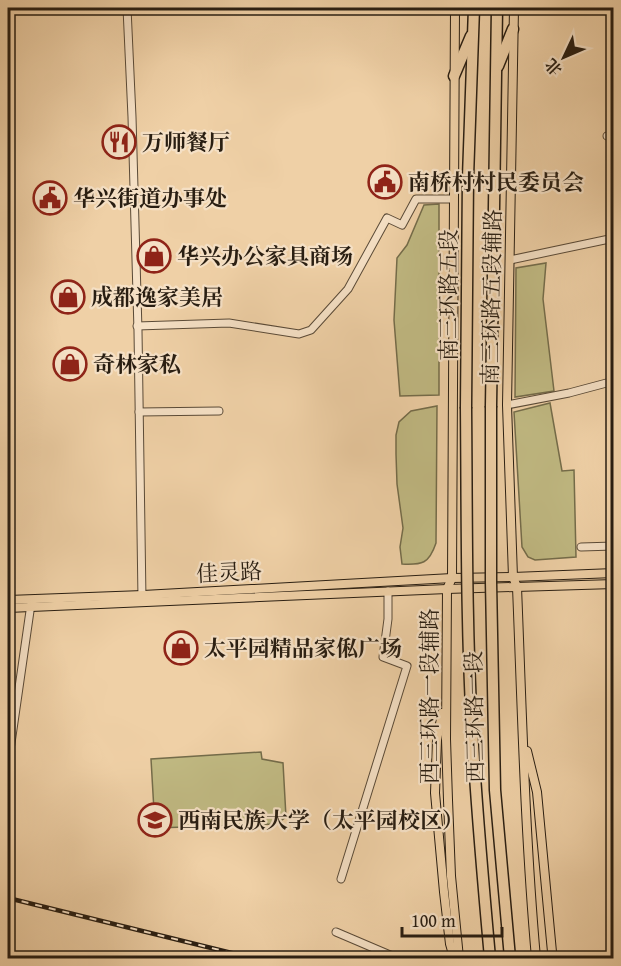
<svg xmlns="http://www.w3.org/2000/svg" width="621" height="966" font-family="'Gentium Book Plus','Noto Serif SC',serif">
  <style>
    .green { fill: #c0b982; stroke: #746c4a; stroke-width: 1.5 }
    .lines { fill: none; stroke-linecap: round; stroke-linejoin: round }
    .minor-casing { stroke: #5a4a37; stroke-width: 9 }
    .major-casing { stroke: #291e12; stroke-width: 10 }
    .highway-casing { stroke: #291e12; stroke-width: 13 }
    .minor { stroke: #f5e0c5; stroke-width: 7 }
    .major { stroke: #efd0a6; stroke-width: 8 }
    .highway { stroke: #efd0a6; stroke-width: 10 }
    .rail-casing { stroke: #291e12; stroke-width: 4.5 }
    .rail { stroke: #f5e0c5; stroke-width: 2; stroke-dasharray: 7; stroke-linecap: butt }
    .highway-bridge-casing { stroke: #291e12; stroke-width: 13; stroke-linecap: butt }
    .highway-bridge { stroke: #efd0a6; stroke-width: 10 }
    .labels { text-anchor: middle; stroke-width: 4.5; stroke-linejoin: round; paint-order: stroke }
    .poi-label { font-size: 22px; font-weight: bold; fill: #291e12; stroke: #f5e0c5; text-anchor: start }
    .street-label { font-size: 22px; fill: #291e12; stroke: #f5e0c5 }
  </style>
  <rect width="100%" height="100%" fill="#efd0a6"/>
  <filter id="stains"><feTurbulence type="fractalNoise" baseFrequency=".00333" numOctaves="4"/><feColorMatrix values="0 0 0 0 .2 0 0 0 0 .09 0 0 0 0 .02 0 0 0 .5 -.17"/></filter>
  <radialGradient id="worn" r=".72"><stop offset=".6" stop-color="#630" stop-opacity="0"/><stop offset="1" stop-color="#630" stop-opacity=".3"/></radialGradient>
  <g class="green">
    <path d="M439,204V395L400,396L394,320L397,258L407,245L424,205Z"/>
    <path d="M546,263L543,299L554,391L515,397L516,268Z"/>
    <path d="M550,403L562,471L574,470L576,557L535,560L528,557L522,547L514,412Z"/>
    <path d="M437,406L436,543C429,564 422,565 402,564L400,547L403,528L397,484L396,454V435L399,422L411,411Z"/>
    <path d="M261,752L262,759L283,763L286,817L276,824L155,828L151,759Z"/>
  </g>
  <g class="lines">
    <g class="minor-casing">
      <g id="minor">
        <path d="M127,8L132,117L138,331L142,599"/>
        <path d="M607,136L614,135"/>
        <path d="M510,260L614,238"/>
        <path d="M137,326L229,323L299,334L311,330L348,289L387,218L402,225L416,199H453"/>
        <path d="M507,405L569,393L614,381"/>
        <path d="M139,412L219,411"/>
        <path d="M581,547L614,546"/>
        <path d="M8,764L31,604"/>
        <path d="M341,879L407,666L383,657L388,619V591"/>
        <path d="M336,932L397,958"/>
      </g>
    </g>
    <g class="major-casing">
      <g id="major">
        <path d="M455,8L452,578L447,589L446,739L448,800L451,876L459,958"/>
        <path d="M514,8L507,405L513,577L517,587C522,711 525,835 536,958"/>
        <path d="M8,600L143,595L452,578L513,577L614,573"/>
        <path d="M8,608L447,589L614,584"/>
        <path d="M442,713L437,740L435,793L444,892L450,944L454,958"/>
        <path d="M527,751L537,792L552,952L551,958"/>
      </g>
    </g>
    <g class="highway-casing">
      <g id="highway">
        <path d="M498,66L513,29"/>
        <path d="M454,76L471,36"/>
        <path d="M491,406L497,8"/>
        <path d="M466,407L468,177L474,8"/>
      </g>
    </g>
    <use href="#minor" class="minor"/>
    <use href="#major" class="major"/>
    <use href="#highway" class="highway"/>
    <g class="rail-casing">
      <path id="rail" d="M8,898L252,958"/>
    </g>
    <use href="#rail" class="rail"/>
    <g class="highway-bridge-casing">
      <g id="highway-bridge">
        <path d="M491,406V582L495,790L510,958"/>
        <path d="M466,407C467,514 466,620 472,727C476,804 483,881 490,958"/>
      </g>
    </g>
    <use href="#highway-bridge" class="highway-bridge"/>
  </g>
  <defs>
    <g id="restaurant-ring" transform="scale(1.725)"><circle r="9.5" fill="#f5e0c5" stroke="#8f2418" stroke-width="1.5"/><path d="M-5-6h1v4h1v-4h1v4h1v-4h1v5L-1.5 .5V6h-2V.5L-5-1ZM5-6V6H3V1.5H1.5Q1.5-4 5-6Z" fill="#8f2418"/></g>
    <g id="civic-ring" transform="scale(1.725)"><circle r="9.5" fill="#f5e0c5" stroke="#8f2418" stroke-width="1.5"/><path d="M-.6-6.5H3V-4.5H.6V-3L4-1V1h2V6H-6V1h2V-1L-.6-3ZM-1.2 2.5V6h2.4V2.5Z" fill="#8f2418"/></g>
    <g id="shop-ring" transform="scale(1.725)"><circle r="9.5" fill="#f5e0c5" stroke="#8f2418" stroke-width="1.5"/><path d="M-5-2.5h2.3a2.7 3.5 0 0 1 5.4 0H5L5.5 6h-11ZM-1.5-2.5h3a1.5 2.3 0 0 0-3 0Z" fill="#8f2418"/></g>
    <g id="university-ring" transform="scale(1.725)"><circle r="9.5" fill="#f5e0c5" stroke="#8f2418" stroke-width="1.5"/><path d="M0-5L7-2L0 1L-7-2ZM-4 1L0 2.5L4 1V4Q0 6-4 4Z" fill="#8f2418"/></g>
  </defs>
  <g fill-rule="evenodd">
    <use href="#restaurant-ring" x="119" y="142"/>
    <use href="#civic-ring" x="385" y="182"/>
    <use href="#civic-ring" x="50" y="198"/>
    <use href="#shop-ring" x="154" y="256"/>
    <use href="#shop-ring" x="68" y="297"/>
    <use href="#shop-ring" x="70" y="364"/>
    <use href="#shop-ring" x="181" y="648"/>
    <use href="#university-ring" x="155" y="820"/>
  </g>
  <g class="labels">
    <g class="poi-label">
      <text x="142" y="150">万师餐厅</text>
      <text x="408" y="190">南桥村村民委员会</text>
      <text x="73" y="206">华兴街道办事处</text>
      <text x="177" y="264">华兴办公家具商场</text>
      <text x="91" y="305">成都逸家美居</text>
      <text x="93" y="372">奇林家私</text>
      <text x="204" y="656">太平园精品家俬广场</text>
      <text x="178" y="828">西南民族大学（太平园校区）</text>
    </g>
    <g class="street-label">
      <text transform="translate(448 295) rotate(-90)" y="8">南三环路五段</text>
      <text transform="translate(491 297) rotate(-89)" y="8">南三环路五段辅路</text>
      <text transform="translate(229 572) rotate(-3)" y="8">佳灵路</text>
      <text transform="translate(429 696) rotate(-90)" y="8">西三环路一段辅路</text>
      <text transform="translate(474 717) rotate(-91)" y="8">西三环路一段</text>
    </g>
  </g>
  <rect width="621" height="966" fill="none" stroke="#efd0a6" stroke-width="30"/>
  <rect x="9" y="9" width="603" height="948" fill="none" stroke="#291e12" stroke-width="3"/>
  <rect x="15" y="15" width="591" height="936" fill="none" stroke="#291e12" stroke-width="1.5"/>
  <g transform="translate(564 57) rotate(226)" stroke="#f5e0c5" stroke-width="4.5" paint-order="stroke">
  <path d="M0-4.5L10 22L0 15L-10 22Z" fill="#291e12"/>
  <text y="-9" font-size="16" font-weight="bold" text-anchor="middle" fill="#291e12">北</text>
  </g>
  <path d="M402 927v9h100v-9" fill="none" stroke="#291e12" stroke-width="3"/>
  <text x="411" y="927" font-size="18" fill="#291e12" stroke="#f5e0c5" stroke-width="4.5" paint-order="stroke">100 m</text>
  <rect width="100%" height="100%" filter="url(#stains)"/>
  <rect width="100%" height="100%" fill="url(#worn)"/>
</svg>
